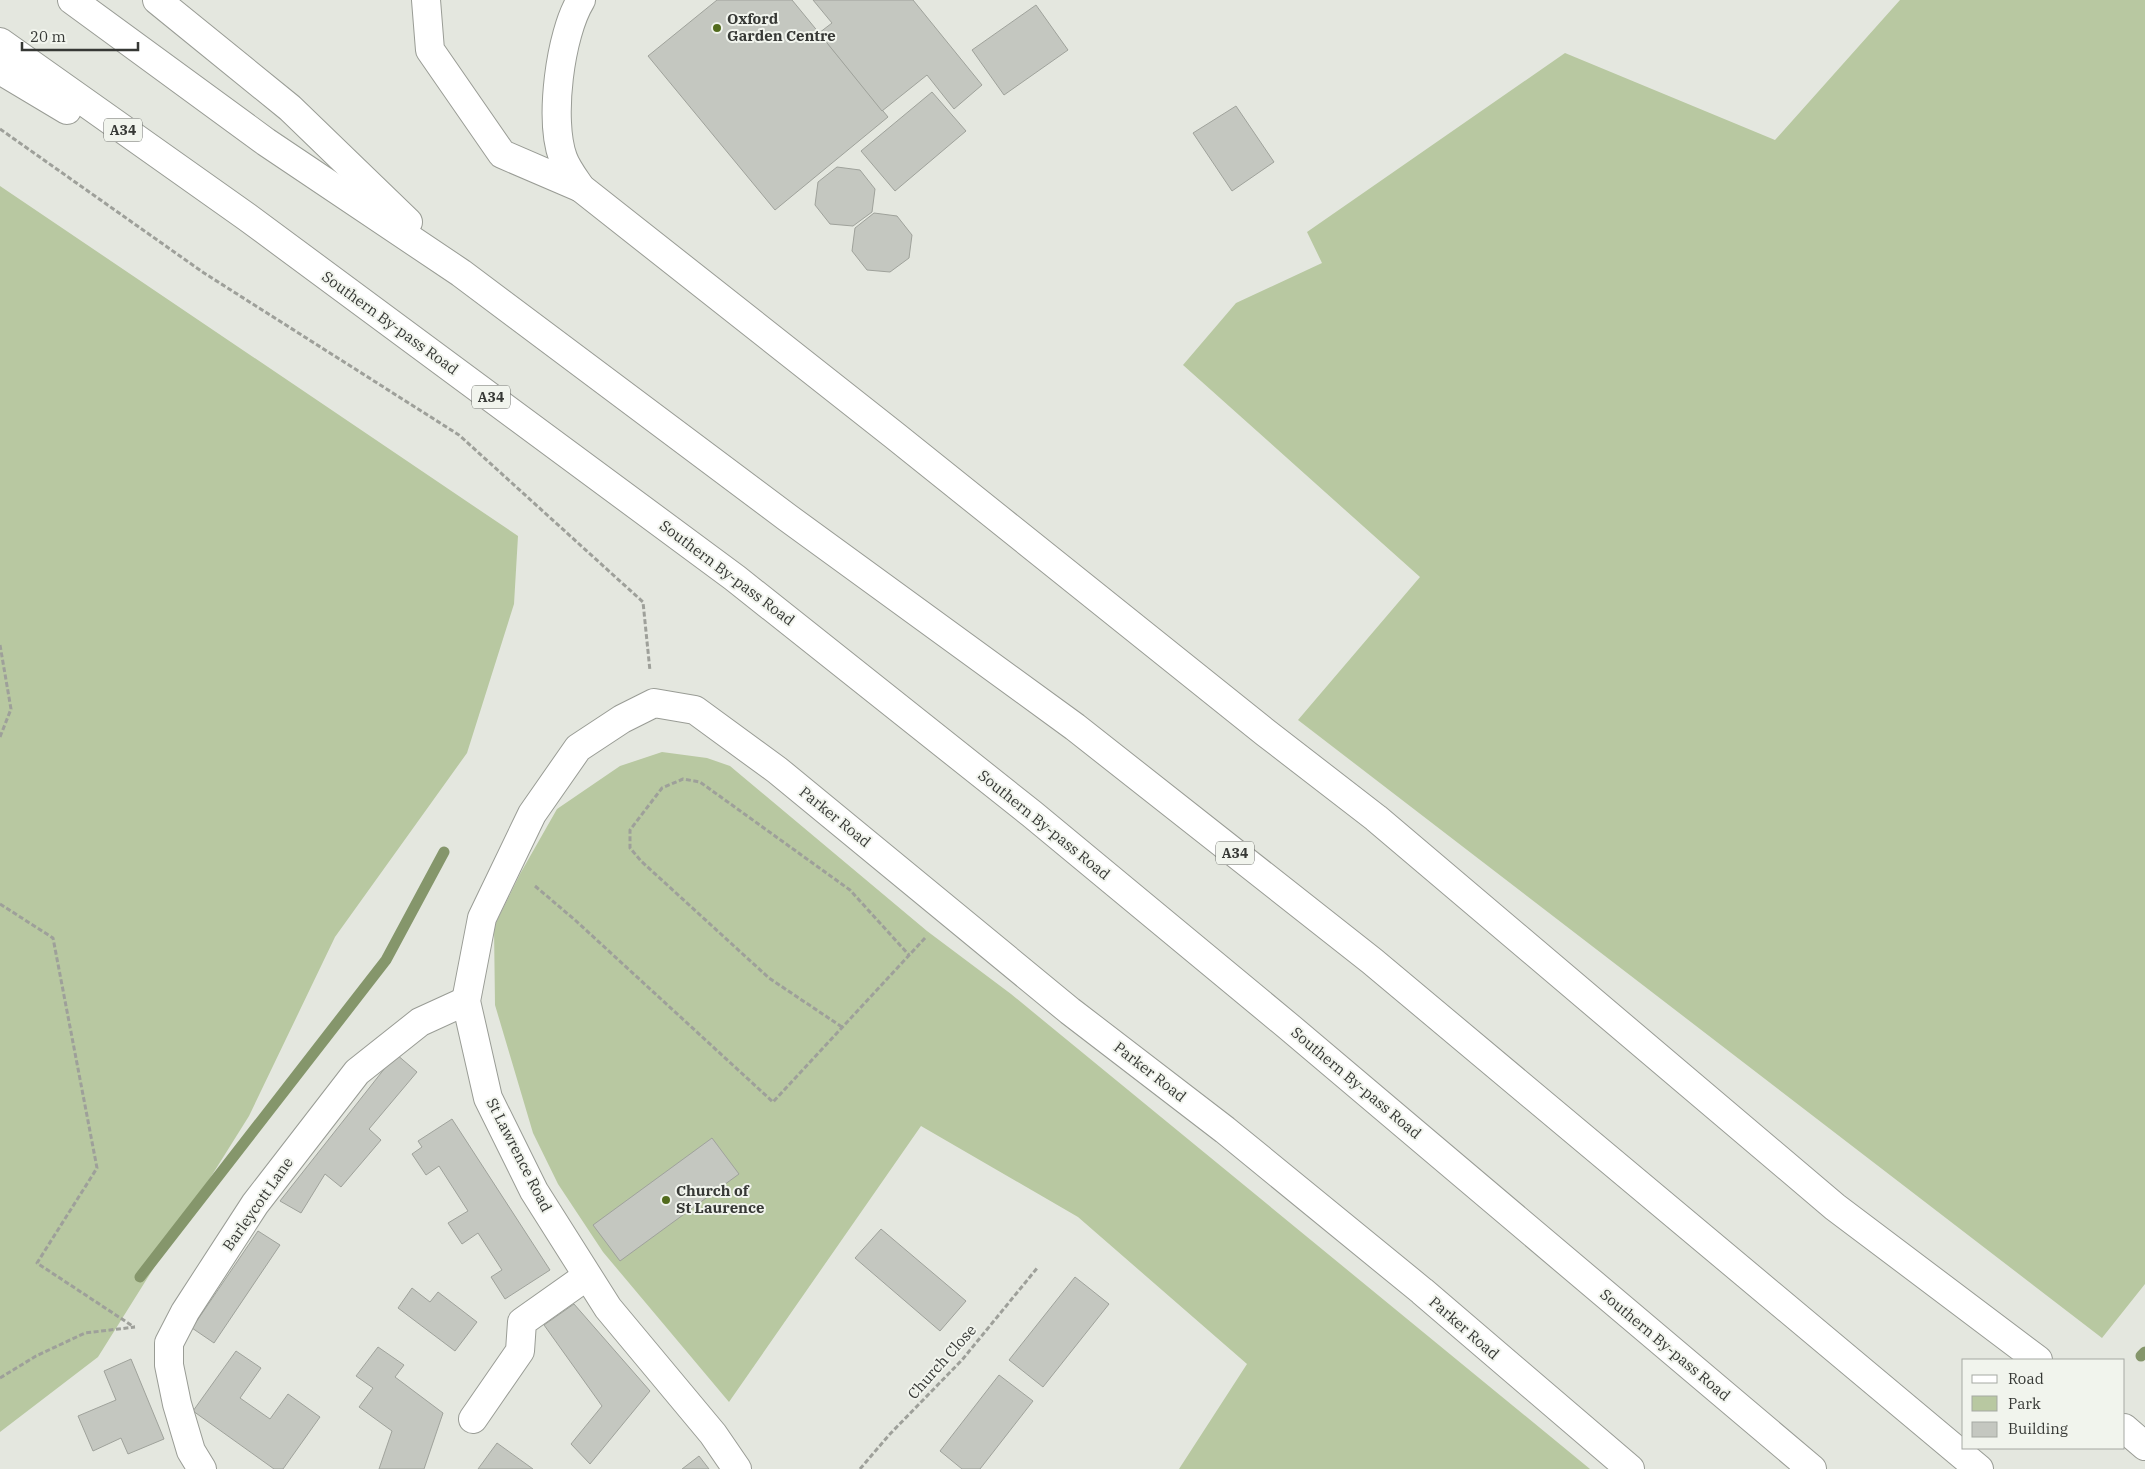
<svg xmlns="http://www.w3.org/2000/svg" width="2145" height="1469" font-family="'IBM Plex Serif',serif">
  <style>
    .green { fill: #b8c8a1 }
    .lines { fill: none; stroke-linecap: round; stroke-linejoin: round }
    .stream { stroke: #85966b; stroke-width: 11 }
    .building { fill: #c4c7c0; stroke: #9fa29b }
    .minor-casing { stroke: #999c95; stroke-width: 30 }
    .highway-casing { stroke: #999c95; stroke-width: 30 }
    .path { stroke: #9ea09a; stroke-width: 3; stroke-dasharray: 5 2.5; stroke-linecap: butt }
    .minor { stroke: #fff; stroke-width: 28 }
    .highway { stroke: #fff; stroke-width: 28 }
    .poi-dot { fill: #526b1d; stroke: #f1f4ed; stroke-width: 2 }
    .labels { text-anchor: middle; stroke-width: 4; stroke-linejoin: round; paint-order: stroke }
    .shield { fill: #f1f4ed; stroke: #6e706c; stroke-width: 1 }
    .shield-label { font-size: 14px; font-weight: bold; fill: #363835 }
    .poi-label { font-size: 15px; font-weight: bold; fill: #363835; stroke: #f1f4ed; text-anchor: start }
    .street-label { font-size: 15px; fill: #363835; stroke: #f1f4ed }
  </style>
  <rect width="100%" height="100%" fill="#e4e7df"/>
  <g class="green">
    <path d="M1900,0H2145V1284L2102,1338L1298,720L1420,577L1183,365L1236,303L1322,263L1307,232L1565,53L1775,140Z"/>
    <path d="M0,186L518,536L514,604L467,753L335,937L249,1116L98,1357L0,1432Z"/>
    <path d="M662,752L707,758L730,766L927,931L1011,994L1590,1469H1179L1247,1364L1078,1217L921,1126L729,1402L603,1252L558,1184L533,1133L495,1005L494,927L520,874L557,809L620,766Z"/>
  </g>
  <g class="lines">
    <g class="stream">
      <path d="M140,1277L386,960L444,852"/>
      <path d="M2141,1356L2145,1352"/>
    </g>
  </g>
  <g class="building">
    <path d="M717,0H792L888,117L775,210L648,56Z"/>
    <path d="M813,0H913L982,85L954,109L927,75L882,111L819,33L832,23Z"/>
    <path d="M1036,5L1068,50L1004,95L972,50Z"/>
    <path d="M932,92L966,131L895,191L861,151Z"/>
    <path d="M1236,106L1274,162L1232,191L1193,133Z"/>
    <path d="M837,167L860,170L875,189L872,212L853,226L830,224L815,205L818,182Z"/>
    <path d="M874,213L897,216L912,235L909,258L890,272L867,270L852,251L855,228Z"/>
    <path d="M396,1054L417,1072L369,1129L381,1140L341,1187L325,1174L301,1213L280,1201Z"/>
    <path d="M452,1119L550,1270L505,1299L491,1277L502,1270L478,1233L462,1244L448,1223L468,1211L439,1166L426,1175L412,1154L422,1147L418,1141Z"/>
    <path d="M712,1138L739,1174L620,1261L593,1225Z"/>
    <path d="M881,1229L966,1301L940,1331L855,1258Z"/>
    <path d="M258,1231L280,1245L214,1343L192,1328Z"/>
    <path d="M1075,1277L1109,1304L1043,1387L1009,1360Z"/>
    <path d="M412,1288L430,1302L438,1292L477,1322L455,1351L398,1308Z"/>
    <path d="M574,1304L650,1391L590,1464L571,1444L602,1406L544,1325Z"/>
    <path d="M378,1347L404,1365L395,1377L443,1413L424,1469H379L392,1431L359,1407L373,1388L356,1376Z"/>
    <path d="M236,1351L261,1368L240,1398L270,1419L288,1394L320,1417L283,1469H274L193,1411Z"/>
    <path d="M131,1359L164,1439L128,1454L121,1438L93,1451L78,1416L116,1400L104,1371Z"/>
    <path d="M999,1375L1033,1401L980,1469H962L940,1451Z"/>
    <path d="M497,1443L533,1469H478Z"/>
    <path d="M699,1456L709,1469H682Z"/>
  </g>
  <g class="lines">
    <g class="minor-casing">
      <g id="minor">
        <path d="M426,0L430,50L502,154L581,188"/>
        <path d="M581,0C560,34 549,120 563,158C567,169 575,179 581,188L894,435L1266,733L1376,818L1835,1207L2038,1360"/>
        <path d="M473,1419L520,1351L522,1322L587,1276"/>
        <path d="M2124,1428L2145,1446"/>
        <path d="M202,1469L191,1451L177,1404L169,1365V1343L185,1312L255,1204L357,1072L420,1022L466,1001"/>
        <path d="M737,1469L713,1434L608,1308L534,1191L488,1098L466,1001L482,918L532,814L578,748L622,719L654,703L695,710L777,770L1070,1011L1225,1130L1422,1291L1630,1469"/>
      </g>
    </g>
    <g class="highway-casing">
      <g id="highway">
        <path d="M72,0L266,142L461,273L788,518L1075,727L1372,961L1979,1469"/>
        <path d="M157,0L290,108L408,222"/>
        <path d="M0,42L247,217L735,578L1032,814L1288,1026L1812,1469"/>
        <path d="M0,70L67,110"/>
      </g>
    </g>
    <g class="path">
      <path d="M0,129L204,273L459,435L643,602L650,671"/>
      <path d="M0,645L11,709L0,737"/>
      <path d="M535,886L575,920L773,1102L926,937"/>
      <path d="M0,904L53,938L97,1168L37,1263L134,1327"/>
      <path d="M842,1027L769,978L641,861L630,848V830L662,788L683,779L700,782L850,890L909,955"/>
      <path d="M0,1378L36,1356L85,1333L135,1327"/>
      <path d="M860,1469L889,1435L962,1360L1038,1267"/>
    </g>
    <use href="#minor" class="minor"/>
    <use href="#highway" class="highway"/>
  </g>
  <g class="poi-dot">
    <circle cx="717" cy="28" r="5"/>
    <circle cx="666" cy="1200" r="5"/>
  </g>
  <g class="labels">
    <g class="shield">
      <rect x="104" y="118.5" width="38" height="23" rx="4"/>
      <rect x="472" y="385.5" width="38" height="23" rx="4"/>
      <rect x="1216" y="841.5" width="38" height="23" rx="4"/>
    </g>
    <g class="shield-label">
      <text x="123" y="135">A34</text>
      <text x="491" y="402">A34</text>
      <text x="1235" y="858">A34</text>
    </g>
    <g class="poi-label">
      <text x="727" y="24">Oxford<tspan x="727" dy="17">Garden Centre</tspan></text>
      <text x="676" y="1196">Church of<tspan x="676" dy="17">St Laurence</tspan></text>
    </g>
    <g class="street-label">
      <text transform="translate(390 323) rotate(36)" y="5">Southern By-pass Road</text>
      <text transform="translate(727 573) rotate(37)" y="5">Southern By-pass Road</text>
      <text transform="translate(835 817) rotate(39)" y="5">Parker Road</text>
      <text transform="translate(1044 825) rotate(39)" y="5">Southern By-pass Road</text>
      <text transform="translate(1150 1072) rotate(38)" y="5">Parker Road</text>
      <text transform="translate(1356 1083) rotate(40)" y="5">Southern By-pass Road</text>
      <text transform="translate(519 1155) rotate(63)" y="5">St Lawrence Road</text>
      <text transform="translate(258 1204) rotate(-55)" y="5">Barleycott Lane</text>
      <text transform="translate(1464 1328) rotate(41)" y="5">Parker Road</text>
      <text transform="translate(1665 1345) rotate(40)" y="5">Southern By-pass Road</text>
      <text transform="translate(942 1362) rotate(-48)" y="5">Church Close</text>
    </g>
  </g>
  <rect x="1962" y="1359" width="162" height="90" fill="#f1f4ed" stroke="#a6a9a3"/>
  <rect x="1972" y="1375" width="25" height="8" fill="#ffffff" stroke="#a6a9a3"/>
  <text x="2008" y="1384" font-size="15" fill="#363835">Road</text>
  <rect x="1972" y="1396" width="25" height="15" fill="#b8c8a1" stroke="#a6a9a3"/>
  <text x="2008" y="1409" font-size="15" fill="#363835">Park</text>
  <rect x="1972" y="1422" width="25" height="15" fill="#c4c7c0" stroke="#a6a9a3"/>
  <text x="2008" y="1434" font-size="15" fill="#363835">Building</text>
  <path d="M22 42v8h116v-8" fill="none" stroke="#363835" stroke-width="2.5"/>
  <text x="30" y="42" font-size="15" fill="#363835" stroke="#f1f4ed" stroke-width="4" paint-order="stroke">20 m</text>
</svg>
